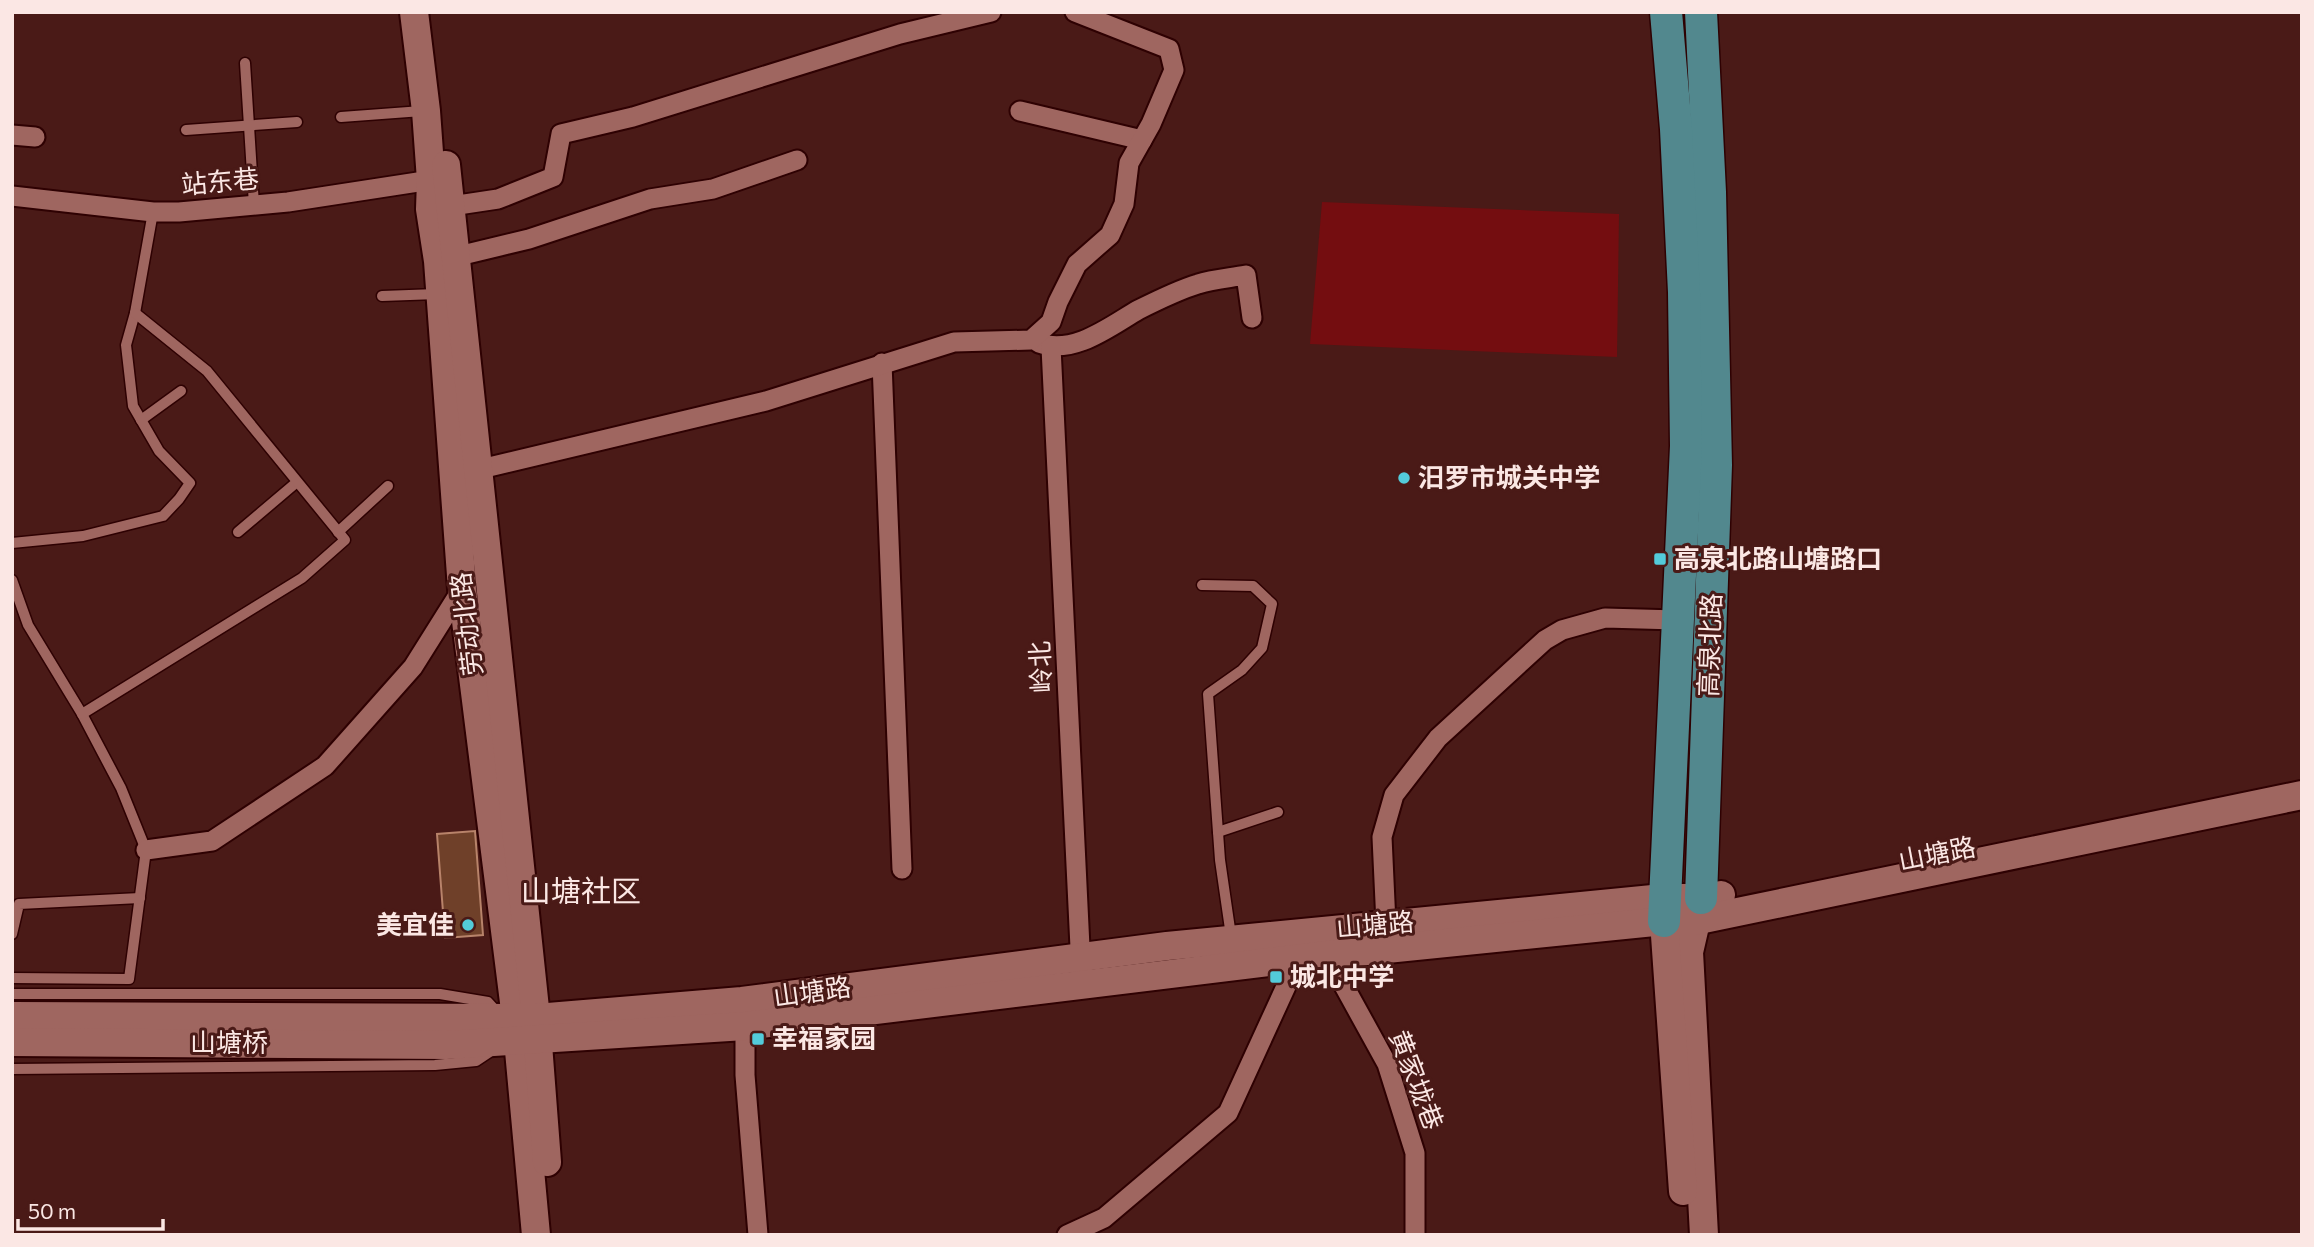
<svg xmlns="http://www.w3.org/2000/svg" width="2314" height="1247" font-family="Commissioner,'Noto Sans SC',sans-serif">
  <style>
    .green { fill: #740d10 }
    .building { fill: #6f4029; stroke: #b8836a; stroke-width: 2 }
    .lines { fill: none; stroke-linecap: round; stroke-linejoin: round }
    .lane-casing { stroke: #2e0102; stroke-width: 13 }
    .street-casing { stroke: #2e0102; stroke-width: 23 }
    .secondary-casing { stroke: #2e0102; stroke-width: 32 }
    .primary-casing { stroke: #2e0102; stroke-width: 35 }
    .lane { stroke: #9f6660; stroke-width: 10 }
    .street { stroke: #9f6660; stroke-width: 19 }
    .secondary { stroke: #9f6660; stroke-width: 28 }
    .primary { stroke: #52888e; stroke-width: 32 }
    .poi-dot { fill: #53cbda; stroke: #4a1a17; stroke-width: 2.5 }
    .labels { text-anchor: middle; stroke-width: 6; stroke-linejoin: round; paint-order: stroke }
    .street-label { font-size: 26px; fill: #fbe7e4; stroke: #4a1a17 }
    .poi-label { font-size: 26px; font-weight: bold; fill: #fbe7e4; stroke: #4a1a17; text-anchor: start }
    .quarter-label { font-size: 30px; fill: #fbe7e4; stroke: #4a1a17 }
  </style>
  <rect width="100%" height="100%" fill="#4a1a17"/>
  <path class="green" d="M1322,202L1619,214L1617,357L1310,344Z"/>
  <path class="building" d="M475,831L483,935L445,938L437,834Z"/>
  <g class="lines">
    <g class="lane-casing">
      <g id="lane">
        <path d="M245,63L254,205"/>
        <path d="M341,117L422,111"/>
        <path d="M186,130L297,122"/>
        <path d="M382,296L437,294"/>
        <path d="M141,420L181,391"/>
        <path d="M238,532L297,482"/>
        <path d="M338,532L388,486"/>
        <path d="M12,543L83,536L163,516L179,499L190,483L159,451L133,406L126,345L135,313L153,212"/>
        <path d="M12,580L28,625L82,714L121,788L146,850L129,979L12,978"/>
        <path d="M1202,585L1253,586L1272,604L1262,648L1242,670L1208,694L1220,860L1231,936"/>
        <path d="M82,714L302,578L345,540L207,371L135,313"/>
        <path d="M1218,832L1278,812"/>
        <path d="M12,934L19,904L140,898"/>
        <path d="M12,994H440L488,1002L497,1012"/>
        <path d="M12,1069L435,1065L476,1061L491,1051"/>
      </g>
    </g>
    <g class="street-casing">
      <g id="street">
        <path d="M1020,111L1142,140"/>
        <path d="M12,135L35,137"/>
        <path d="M12,196L153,212H179L288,202L431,180"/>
        <path d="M438,208L498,199L553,177L561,134L633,117L900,34L991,12"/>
        <path d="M446,259L529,239L650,199L713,189L797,160"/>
        <path d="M1039,343C1074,355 1109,327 1138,310C1156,301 1178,290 1198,284C1213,279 1230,278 1246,275L1252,318"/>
        <path d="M1051,347L1081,968"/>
        <path d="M882,363L902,869"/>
        <path d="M468,472L766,401L954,342L1031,340L1051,322L1058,302L1077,264L1110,235L1124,204L1129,163L1151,124L1174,70L1169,49L1075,12"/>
        <path d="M146,850L212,841L325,766L413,667L462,589"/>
        <path d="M1386,924L1382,837L1394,795L1438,738L1545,640L1562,630L1605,618L1677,620"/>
        <path d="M1327,955L1387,1064L1415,1153V1235"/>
        <path d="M745,1026V1075L758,1235"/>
        <path d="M1067,1235L1104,1218L1228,1113L1299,958"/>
      </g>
    </g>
    <g class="secondary-casing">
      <g id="secondary">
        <path d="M414,12L426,111L431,180L430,209L438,261L462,589L516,1018L536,1235"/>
        <path d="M446,165L536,1018L547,1162"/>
        <path d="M1700,904L1689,952L1704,1235"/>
        <path d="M1664,921L1683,1191"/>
        <path d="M12,1016L536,1018L742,1001L1167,946L1663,898H1701L1721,895"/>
        <path d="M12,1042L446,1045L745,1026L1327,955L1664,921H1694L2302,795"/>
      </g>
    </g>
    <g class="primary-casing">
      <g id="primary">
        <path d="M1701,12L1710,192L1716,465L1701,898"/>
        <path d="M1664,921L1686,446L1684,292L1676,129L1666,12"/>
      </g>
    </g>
    <use href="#lane" class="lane"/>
    <use href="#street" class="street"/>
    <use href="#secondary" class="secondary"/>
    <use href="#primary" class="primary"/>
  </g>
  <g class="poi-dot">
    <circle cx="1404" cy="478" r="7"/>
    <rect x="1653" y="552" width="14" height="14" rx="3.5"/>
    <circle cx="468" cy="925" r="7"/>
    <rect x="1269" y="970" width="14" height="14" rx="3.5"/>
    <rect x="751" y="1032" width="14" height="14" rx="3.5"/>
  </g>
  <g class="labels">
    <g class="street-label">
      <text transform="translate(220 182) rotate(-5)" y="9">站东巷</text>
      <text transform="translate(467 624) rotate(-97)" y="9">劳动北路</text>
      <text transform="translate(1710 645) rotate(-88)" y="9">高泉北路</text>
      <text transform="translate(1041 667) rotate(-93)" y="9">岭北</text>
      <text transform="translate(1937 854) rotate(-11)" y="9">山塘路</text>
      <text transform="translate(1375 925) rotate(-5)" y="9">山塘路</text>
      <text transform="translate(812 992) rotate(-8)" y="9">山塘路</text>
      <text x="229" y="1052">山塘桥</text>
      <text transform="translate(1416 1080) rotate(69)" y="9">黄家垅巷</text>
    </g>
    <g class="poi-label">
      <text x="1418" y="487">汨罗市城关中学</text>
      <text x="1674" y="568">高泉北路山塘路口</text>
      <text x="454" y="934" text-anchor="end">美宜佳</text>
      <text x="1290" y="986">城北中学</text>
      <text x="772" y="1048">幸福家园</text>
    </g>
    <g class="quarter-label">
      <text x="581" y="902">山塘社区</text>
    </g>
  </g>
  <rect width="2314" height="1247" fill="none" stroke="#fbe7e4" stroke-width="28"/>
  <path d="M18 1219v10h145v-10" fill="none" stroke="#fbe7e4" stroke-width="3.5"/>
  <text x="28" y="1219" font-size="21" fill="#fbe7e4" stroke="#4a1a17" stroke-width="5" paint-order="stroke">50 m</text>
</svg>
